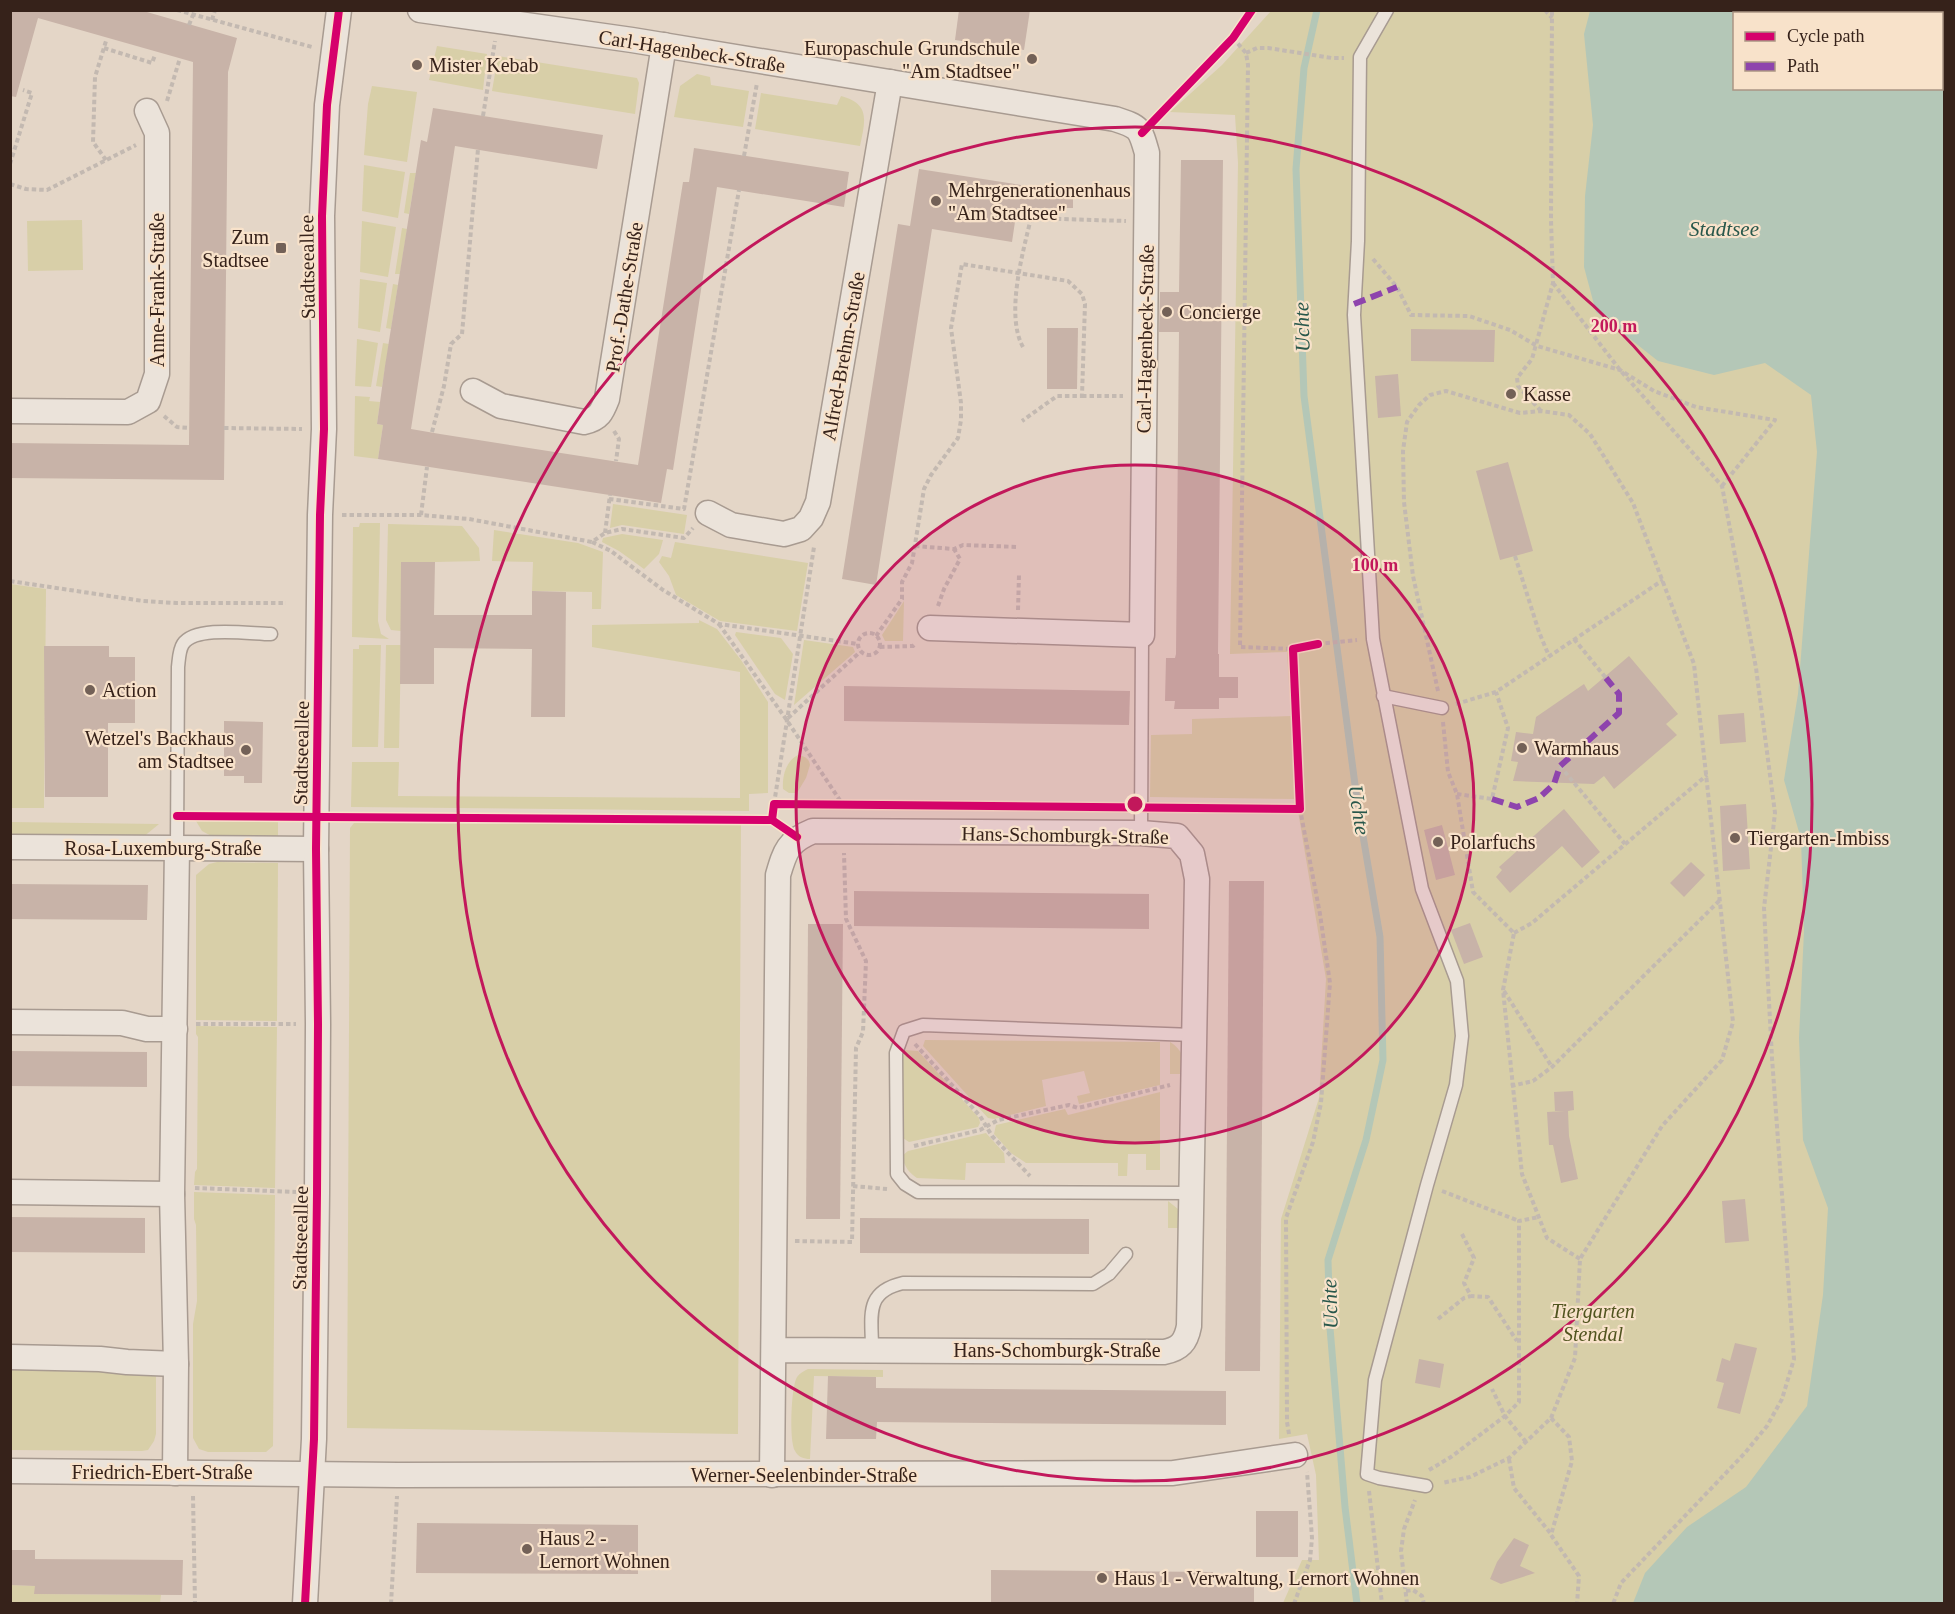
<svg xmlns="http://www.w3.org/2000/svg" width="1955" height="1614" font-family="'Times New Roman',serif">
  <style>
    .green { fill: #d8cfa8; fill-rule: evenodd }
    .water { fill: #b4c7b7; fill-rule: evenodd }
    .lines { fill: none; stroke-linecap: round; stroke-linejoin: round }
    .stream { stroke: #b4c7b7; stroke-width: 7 }
    .building { fill: #c8b3a8 }
    .lane-casing { stroke: #a89b91; stroke-width: 15 }
    .street-casing { stroke: #a89b91; stroke-width: 27 }
    .path { stroke: #c3b9b1; stroke-width: 4; stroke-dasharray: 4.5 3; stroke-linecap: butt }
    .lane { stroke: #ebe3da; stroke-width: 12 }
    .street { stroke: #ebe3da; stroke-width: 24 }
    .quiet { stroke: #8e44ad; stroke-width: 6; stroke-dasharray: 12 6; stroke-linecap: butt }
    .cycleway-casing { stroke: #f8e2ca; stroke-width: 11 }
    .cycleway { stroke: #d6006c; stroke-width: 8 }
    .ring { fill: none; stroke: #c2185b; stroke-width: 3 }
    .poi-dot { fill: #736157; stroke: #f8e2ca; stroke-width: 2 }
    .labels { text-anchor: middle; stroke-width: 4.5; stroke-linejoin: round; paint-order: stroke }
    .poi-label { font-size: 20px; fill: #36221a; stroke: #f8e2ca; text-anchor: start }
    .street-label { font-size: 20px; fill: #36221a; stroke: #f8e2ca }
    .park-label { font-size: 20px; font-style: italic; fill: #51541f; stroke: #f8e2ca }
    .water-label { font-size: 21px; font-style: italic; fill: #28574b; stroke: #f8e2ca }
    .centre { fill: #c2185b; stroke: #f8e2ca; stroke-width: 3 }
    .ring-label { font-size: 18px; text-anchor: middle; font-weight: bold; fill: #c2185b; stroke: #f8e2ca; stroke-width: 4.5; stroke-linejoin: round; paint-order: stroke }
  </style>
  <rect width="100%" height="100%" fill="#e4d6c7"/>
  <g class="green">
    <path d="M1271,11H1944V1603H1283L1302,1560H1319L1316,1475L1307,1434L1279,1439L1281,1219L1319,1098L1326,979L1296,799L1150,797L1151,735L1192,734V719L1291,716L1287,652L1230,654L1238,163L1235,115L1170,112L1222,65ZM1734,14H1942V88H1734Z"/>
    <path d="M437,46L487,54L483,90L429,80Z"/>
    <path d="M498,56L637,78L639,83L635,114L492,91Z"/>
    <path d="M697,74L710,77L711,85L749,91L743,127L674,117L680,86Z"/>
    <path d="M372,86L417,92L407,162L364,155L368,104Z"/>
    <path d="M761,93L837,105L841,96C871,104 865,121 860,146L755,129Z"/>
    <path d="M364,165L405,172L398,218L362,211Z"/>
    <path d="M410,173H416L409,214L404,213Z"/>
    <path d="M82,220L83,270L28,271L27,221Z"/>
    <path d="M362,221L396,227L388,277L360,272Z"/>
    <path d="M402,228L407,229L400,274H395Z"/>
    <path d="M360,279L387,283L380,332L358,328Z"/>
    <path d="M393,284L398,285L391,329L386,328Z"/>
    <path d="M357,339L378,343L371,387L355,386Z"/>
    <path d="M383,343L389,344L382,387L376,386Z"/>
    <path d="M355,396L370,397L369,401L380,402L377,424L383,425L378,459L354,456Z"/>
    <path d="M613,504L687,515L684,534L622,525L610,528Z"/>
    <path d="M360,523H380L378,621L381,634L389,639L352,637L353,527H359Z"/>
    <path d="M388,524L462,526L479,548L480,561L435,562L401,631L391,630L386,620Z"/>
    <path d="M494,530L578,543L603,552L601,609H592V592L532,591L533,562L492,561Z"/>
    <path d="M622,534L663,540L659,554L644,569L619,551L602,542L603,538Z"/>
    <path d="M675,542L808,563L797,631L720,621L676,595L669,576L659,562L662,556L671,558Z"/>
    <path d="M10,584L46,589V591L44,808H11Z"/>
    <path d="M904,601L903,641H885L882,635Z"/>
    <path d="M699,620L717,629L741,660L768,702V793L749,794V811L351,807L352,762H399L398,796L740,798V672L592,647V625L699,623Z"/>
    <path d="M736,632L781,638L793,654L785,700L775,694L735,635Z"/>
    <path d="M804,640L853,647L855,652L794,705Z"/>
    <path d="M359,645H381L378,747H352L353,649H359Z"/>
    <path d="M386,645H401L399,748H384Z"/>
    <path d="M798,755C804,756 809,758 810,765L806,778L797,793H789L783,789C782,776 786,761 798,755Z"/>
    <path d="M196,821L278,822V838L217,839L202,831Z"/>
    <path d="M11,822L159,824L142,838H11Z"/>
    <path d="M354,823L741,825L738,1434L347,1428L350,828Z"/>
    <path d="M217,862L278,863L277,1021L196,1020V875L209,864Z"/>
    <path d="M196,1026L277,1027L275,1188L194,1185L195,1172L197,1169L198,1037L196,1034Z"/>
    <path d="M925,1040L1160,1042V1085L1079,1104L1077,1096L1090,1093L1084,1071L1042,1080L1046,1106L994,1119L988,1118L923,1046Z"/>
    <path d="M1170,1042C1183,1050 1185,1060 1185,1074H1170Z"/>
    <path d="M905,1050L918,1051L979,1118L980,1123L978,1127L909,1142L903,1138V1056Z"/>
    <path d="M1160,1092V1170H1146V1154H1128L1127,1176H1118V1163H1026L1011,1153L994,1134L996,1125L1065,1109L1068,1115Z"/>
    <path d="M986,1133L1004,1153L1005,1163H966L965,1180L917,1178C909,1173 904,1166 902,1156L908,1151Z"/>
    <path d="M194,1192L275,1195L273,1446L266,1452H208L199,1449L193,1438V1324L197,1301L196,1225L194,1219Z"/>
    <path d="M1168,1201L1183,1213V1228H1168Z"/>
    <path d="M11,1367L127,1368L156,1374V1434L154,1441L148,1450L142,1451L11,1450Z"/>
    <path d="M808,1369L883,1370V1377L814,1376L810,1459C804,1459 798,1457 795,1451C789,1442 791,1386 797,1377C800,1373 804,1371 808,1369Z"/>
    <path d="M11,1585L35,1586V1594L161,1595L160,1603L11,1604Z"/>
  </g>
  <path class="water" d="M1590,11H1944V1603H1633L1645,1573L1687,1527L1746,1487L1807,1406L1823,1295L1828,1208L1803,1140L1799,1038L1804,931L1801,839L1784,780L1798,694L1817,452L1811,395L1765,363L1714,375L1658,361L1596,312L1584,267L1585,196L1593,125L1584,34ZM1734,14H1942V88H1734Z"/>
  <g class="lines">
    <path class="stream" d="M1317,10L1304,68L1296,169L1304,396L1357,800L1380,937L1383,1060L1366,1140L1328,1260L1330,1328L1345,1507L1357,1604"/>
  </g>
  <g class="building">
    <path d="M10,10H140L237,38L228,72L224,480L10,478V443L189,445L193,62L38,18L16,97L10,96Z"/>
    <path d="M959,10H1030L1024,50L955,40Z"/>
    <path d="M433,108L603,135L597,169L455,146L411,429L440,434L638,465L683,182H689L694,148L849,172L844,207L717,187L673,470L667,469L661,503L378,459L383,425L377,424L385,366L421,140L427,142Z"/>
    <path d="M1181,160H1223L1218,654H1219V677H1238V698H1219V709H1174L1175,701H1165L1166,658H1175L1176,654L1179,332H1159L1160,292H1179Z"/>
    <path d="M919,169L1021,185L1020,190H1073V208H1017L1012,242L932,229L876,585L842,579L898,224L910,226Z"/>
    <path d="M1047,328H1078L1077,389H1047Z"/>
    <path d="M1411,329L1495,330L1494,362L1411,361Z"/>
    <path d="M1398,374L1401,416L1378,418L1375,376Z"/>
    <path d="M1508,462L1533,551L1500,560L1476,471Z"/>
    <path d="M401,562H435L434,615H532V591L566,592L565,717H531L532,649L434,648V684H400Z"/>
    <path d="M44,646H109V657H135V723H108V797H45Z"/>
    <path d="M1629,656L1678,714L1666,724L1677,735L1614,789L1604,776L1594,784L1513,781L1518,762L1511,761L1516,732L1533,734L1536,717L1584,684L1588,691Z"/>
    <path d="M844,686L1130,691L1129,725L844,721Z"/>
    <path d="M1744,713L1746,742L1720,744L1718,715Z"/>
    <path d="M224,721L263,722L262,783H244V776H224Z"/>
    <path d="M1746,804L1750,869L1723,871L1720,806Z"/>
    <path d="M1564,809L1600,852L1582,868L1562,846L1510,893L1496,877L1502,870L1499,867Z"/>
    <path d="M1442,825L1455,875L1436,880L1424,830Z"/>
    <path d="M1691,862L1705,875L1684,897L1670,883Z"/>
    <path d="M1229,881H1264L1260,1371H1225Z"/>
    <path d="M10,884L148,885L147,920L10,919Z"/>
    <path d="M854,891L1149,894V929L854,926Z"/>
    <path d="M1470,923L1483,957L1464,964L1451,930Z"/>
    <path d="M808,924H843L840,1219H806Z"/>
    <path d="M10,1051L147,1052V1087L10,1086Z"/>
    <path d="M1573,1091L1574,1110L1568,1111L1569,1136L1578,1179L1561,1183L1553,1145H1549L1547,1112L1565,1111H1555L1554,1092Z"/>
    <path d="M1745,1199L1749,1241L1725,1243L1722,1201Z"/>
    <path d="M10,1217L145,1218V1253L10,1252Z"/>
    <path d="M860,1218L1089,1219V1254L860,1253Z"/>
    <path d="M1735,1343L1757,1348L1740,1414L1717,1408L1724,1383L1716,1381L1722,1358L1730,1361Z"/>
    <path d="M1419,1359L1444,1364L1440,1388L1415,1383Z"/>
    <path d="M828,1376L876,1377V1388L1226,1391V1425L877,1422L876,1439H826Z"/>
    <rect x="1256" y="1511" width="42" height="46"/>
    <path d="M417,1523L638,1525V1574L416,1573Z"/>
    <path d="M1514,1538L1529,1545L1520,1566L1535,1573L1501,1584L1490,1579L1497,1562Z"/>
    <path d="M10,1550H35V1559L183,1560L182,1595L34,1594L35,1586L10,1585Z"/>
    <path d="M991,1570L1213,1572V1585H1254V1604H991Z"/>
  </g>
  <g class="lines">
    <g class="lane-casing">
      <g id="lane">
        <path d="M1387,10L1360,57L1358,241L1354,315L1373,639L1422,889L1457,981L1462,1036L1456,1085L1427,1185L1375,1380L1367,1474L1379,1478L1426,1486"/>
        <path d="M1383,696L1442,708"/>
        <path d="M1141,833L1142,635"/>
        <path d="M177,848L178,667C179,659 179,650 183,644C196,625 251,634 271,634"/>
        <path d="M1191,1193L918,1192L905,1184L897,1174L896,1053L904,1031L923,1025L1193,1035"/>
        <path d="M872,1349C872,1316 864,1292 903,1283L1093,1284L1109,1274L1126,1254"/>
      </g>
    </g>
    <g class="street-casing">
      <g id="street">
        <path d="M420,10L632,40L1115,119C1140,127 1140,128 1147,153L1142,635L930,628"/>
        <path d="M473,391L501,406L584,422C599,419 602,412 607,399L664,45"/>
        <path d="M10,411L128,412L148,401L157,374V133L147,111"/>
        <path d="M708,513L731,525L784,534L801,529L811,518L818,502L890,82"/>
        <path d="M10,847L316,849"/>
        <path d="M10,1022L122,1023L147,1029H175"/>
        <path d="M10,1192L172,1194"/>
        <path d="M10,1357L100,1359L127,1362L176,1364"/>
        <path d="M10,1471L398,1475L1173,1473L1295,1455"/>
        <path d="M175,1473L176,1364L172,1194L177,848"/>
        <path d="M772,1475L778,875C785,851 788,841 813,831L1141,833L1177,836L1192,854L1197,879L1189,1326C1186,1342 1180,1349 1164,1352L774,1350"/>
        <path d="M305,1604L314,1439L317,1193L318,1024L316,849L320,515L324,429L322,216L327,105L339,10"/>
      </g>
    </g>
    <g class="path">
      <path d="M177,10L312,47"/>
      <path d="M1545,10L1552,18"/>
      <path d="M212,20L215,10"/>
      <path d="M189,25L193,15"/>
      <path d="M1233,38L1246,53L1248,65L1240,647L1293,649"/>
      <path d="M104,48L152,63L155,55"/>
      <path d="M1246,53L1257,48H1268L1332,58H1344"/>
      <path d="M167,101L180,58"/>
      <path d="M483,116L495,41"/>
      <path d="M744,156L757,83"/>
      <path d="M106,160L93,142L95,77L106,41"/>
      <path d="M10,164L32,93L23,90"/>
      <path d="M10,184L26,189L47,190L136,145"/>
      <path d="M1373,259L1397,287L1411,315L1469,316L1510,330L1537,346L1620,370L1654,391L1696,407L1775,420L1722,486"/>
      <path d="M1553,283L1620,370L1722,486L1756,668L1775,813L1764,908L1772,1058L1794,1359L1782,1399L1767,1426L1744,1454L1621,1583L1613,1604"/>
      <path d="M1023,347C1005,315 1023,252 1031,218L1126,221"/>
      <path d="M1082,396H1123"/>
      <path d="M1541,411L1518,386L1517,378L1532,359L1553,283L1551,220L1552,10"/>
      <path d="M164,416L177,427L190,428"/>
      <path d="M224,428L302,429"/>
      <path d="M614,431L619,439L616,461"/>
      <path d="M432,432L444,386L451,344L462,334L478,149"/>
      <path d="M609,499L684,509L739,190"/>
      <path d="M342,515H421L469,519L592,542L605,533L622,529L684,538L693,528"/>
      <path d="M421,515L427,467"/>
      <path d="M605,533L610,495"/>
      <path d="M592,542L611,551L663,590L719,624L858,644"/>
      <path d="M915,546L954,549L963,545L1019,547"/>
      <path d="M1515,556L1539,632L1549,656"/>
      <path d="M10,581L143,601L176,603H286"/>
      <path d="M938,606L944,589L960,559L954,549"/>
      <path d="M1018,610L1019,575"/>
      <path d="M719,624L786,719L843,805V809"/>
      <circle cx="869" cy="644" r="11"/>
      <path d="M876,636L902,599V582L912,563L924,489L931,475L958,438L961,420V403L951,328L962,264L1068,281L1082,294L1085,304L1082,396H1057L1022,421"/>
      <path d="M1574,639L1606,678"/>
      <path d="M1318,644L1357,640"/>
      <path d="M880,647L913,646L914,645"/>
      <path d="M1438,691L1413,576L1404,502L1403,451L1407,422L1419,405L1430,395L1446,391L1520,413L1541,411L1569,415L1590,434L1633,503L1694,664L1733,1022L1722,1060L1662,1126L1580,1259L1575,1358L1551,1418L1509,1458L1470,1477L1442,1483"/>
      <path d="M1456,704L1496,692L1663,580"/>
      <path d="M788,718L860,652"/>
      <path d="M1443,722L1448,772L1457,794L1473,892L1514,933L1503,990L1522,1174L1547,1238L1580,1259"/>
      <path d="M1560,766L1625,844"/>
      <path d="M1457,794L1492,799L1508,728L1496,692"/>
      <path d="M774,804L814,547"/>
      <path d="M1514,933L1532,923L1707,775"/>
      <path d="M1504,991L1552,1067"/>
      <path d="M196,1024H296"/>
      <path d="M915,1044L980,1116L992,1136L1030,1176"/>
      <path d="M1511,1086L1533,1081L1552,1067L1721,899"/>
      <path d="M914,1146L980,1130L998,1120L1069,1105L1078,1108L1170,1085"/>
      <path d="M853,1186L887,1189"/>
      <path d="M195,1188L296,1192"/>
      <path d="M1442,1191L1519,1221"/>
      <path d="M1462,1234L1474,1258L1464,1283L1471,1296L1488,1297L1517,1341"/>
      <path d="M795,1241L852,1242L856,1048L863,1032L866,961L846,919L844,853"/>
      <path d="M1438,1319L1464,1298L1471,1296"/>
      <path d="M1551,1418L1569,1437L1572,1461L1551,1535L1579,1576L1577,1604"/>
      <path d="M1289,1434L1287,1422L1286,1218L1313,1142L1321,1103L1330,983L1320,914L1300,809"/>
      <path d="M1526,1442L1505,1416L1519,1402V1221L1539,1217"/>
      <path d="M1509,1459L1514,1488L1551,1534"/>
      <path d="M1429,1470L1451,1457L1505,1416L1492,1389"/>
      <path d="M1369,1491L1382,1604"/>
      <path d="M193,1496L195,1603"/>
      <path d="M1406,1591L1413,1590L1422,1596L1424,1604"/>
      <path d="M180,1604H213"/>
      <path d="M391,1604L397,1496"/>
      <path d="M1294,1604L1310,1560L1312,1538L1307,1472"/>
      <path d="M1407,1604L1401,1551L1404,1529L1415,1500"/>
    </g>
    <use href="#lane" class="lane"/>
    <use href="#street" class="street"/>
    <g class="quiet">
      <path d="M1354,304L1397,287"/>
      <path d="M1492,799L1517,807L1539,798L1554,784L1560,766L1619,713V694L1606,678"/>
    </g>
    <g class="cycleway-casing">
      <g id="cycleway">
        <path d="M1142,133L1233,38L1252,10"/>
        <path d="M177,816L772,820L797,837"/>
        <path d="M772,820L774,804L1300,809L1293,649L1318,644"/>
        <path d="M305,1604L314,1439L317,1193L318,1024L316,849L320,515L324,429L322,216L327,105L339,10"/>
      </g>
    </g>
    <use href="#cycleway" class="cycleway"/>
  </g>
  <circle cx="1135" cy="804" r="339" fill="#c2185b" fill-opacity=".12"/>
  <g class="ring">
    <circle cx="1135" cy="804" r="339"/>
    <circle cx="1135" cy="804" r="677"/>
  </g>
  <g class="poi-dot">
    <circle cx="1032" cy="59" r="6"/>
    <circle cx="417" cy="65" r="6"/>
    <circle cx="936" cy="201" r="6"/>
    <rect x="275" y="242" width="12" height="12" rx="3"/>
    <circle cx="1167" cy="312" r="6"/>
    <circle cx="1511" cy="394" r="6"/>
    <circle cx="90" cy="690" r="6"/>
    <circle cx="1522" cy="748" r="6"/>
    <circle cx="246" cy="750" r="6"/>
    <circle cx="1735" cy="838" r="6"/>
    <circle cx="1438" cy="842" r="6"/>
    <circle cx="527" cy="1549" r="6"/>
    <circle cx="1102" cy="1578" r="6"/>
  </g>
  <g class="labels">
    <g class="poi-label">
      <text x="1020" y="55" text-anchor="end">Europaschule Grundschule<tspan x="1020" dy="23">"Am Stadtsee"</tspan></text>
      <text x="429" y="72">Mister Kebab</text>
      <text x="948" y="197">Mehrgenerationenhaus<tspan x="948" dy="23">"Am Stadtsee"</tspan></text>
      <text x="269" y="244" text-anchor="end">Zum<tspan x="269" dy="23">Stadtsee</tspan></text>
      <text x="1179" y="319">Concierge</text>
      <text x="1523" y="401">Kasse</text>
      <text x="102" y="697">Action</text>
      <text x="234" y="745" text-anchor="end">Wetzel's Backhaus<tspan x="234" dy="23">am Stadtsee</tspan></text>
      <text x="1534" y="755">Warmhaus</text>
      <text x="1747" y="845">Tiergarten-Imbiss</text>
      <text x="1450" y="849">Polarfuchs</text>
      <text x="539" y="1545">Haus 2 -<tspan x="539" dy="23">Lernort Wohnen</tspan></text>
      <text x="1114" y="1585">Haus 1 - Verwaltung, Lernort Wohnen</text>
    </g>
    <g class="street-label">
      <text transform="translate(692 51) rotate(9)" y="7">Carl-Hagenbeck-Straße</text>
      <text transform="translate(307 267) rotate(-91)" y="7">Stadtseeallee</text>
      <text transform="translate(157 290) rotate(-90)" y="7">Anne-Frank-Straße</text>
      <text transform="translate(624 297) rotate(-81)" y="7">Prof.-Dathe-Straße</text>
      <text transform="translate(1145 339) rotate(-89)" y="7">Carl-Hagenbeck-Straße</text>
      <text transform="translate(843 356) rotate(-80)" y="7">Alfred-Brehm-Straße</text>
      <text transform="translate(301 753) rotate(-89)" y="7">Stadtseeallee</text>
      <text transform="translate(1065 835) rotate(1)" y="7">Hans-Schomburgk-Straße</text>
      <text x="163" y="855">Rosa-Luxemburg-Straße</text>
      <text transform="translate(300 1238) rotate(-89)" y="7">Stadtseeallee</text>
      <text x="1057" y="1357">Hans-Schomburgk-Straße</text>
      <text x="162" y="1479">Friedrich-Ebert-Straße</text>
      <text x="804" y="1482">Werner-Seelenbinder-Straße</text>
    </g>
    <g class="park-label">
      <text x="1593" y="1318">Tiergarten<tspan x="1593" dy="23">Stendal</tspan></text>
    </g>
    <g class="water-label">
      <text x="1724" y="236">Stadtsee</text>
      <text transform="translate(1302 327) rotate(-92)" y="7">Uchte</text>
      <text transform="translate(1359 810) rotate(81)" y="7">Uchte</text>
      <text transform="translate(1330 1304) rotate(-92)" y="7">Uchte</text>
    </g>
  </g>
  <circle cx="1135" cy="804" r="9" class="centre"/>
  <g class="ring-label">
    <text x="1614" y="332">200 m</text>
    <text x="1375" y="571">100 m</text>
  </g>
  <rect width="1955" height="1614" fill="none" stroke="#36221a" stroke-width="24"/>
  <rect x="1733" y="12" width="210" height="78" fill="#f8e2ca" stroke="#aa9584" stroke-width="1.5"/>
  <rect x="1745" y="32" width="30" height="9" fill="#d6006c" stroke="#aa9584" stroke-width="1.5"/>
  <text x="1787" y="42" font-size="18" fill="#36221a">Cycle path</text>
  <rect x="1745" y="62" width="30" height="9" fill="#8e44ad" stroke="#aa9584" stroke-width="1.5"/>
  <text x="1787" y="72" font-size="18" fill="#36221a">Path</text>
</svg>
